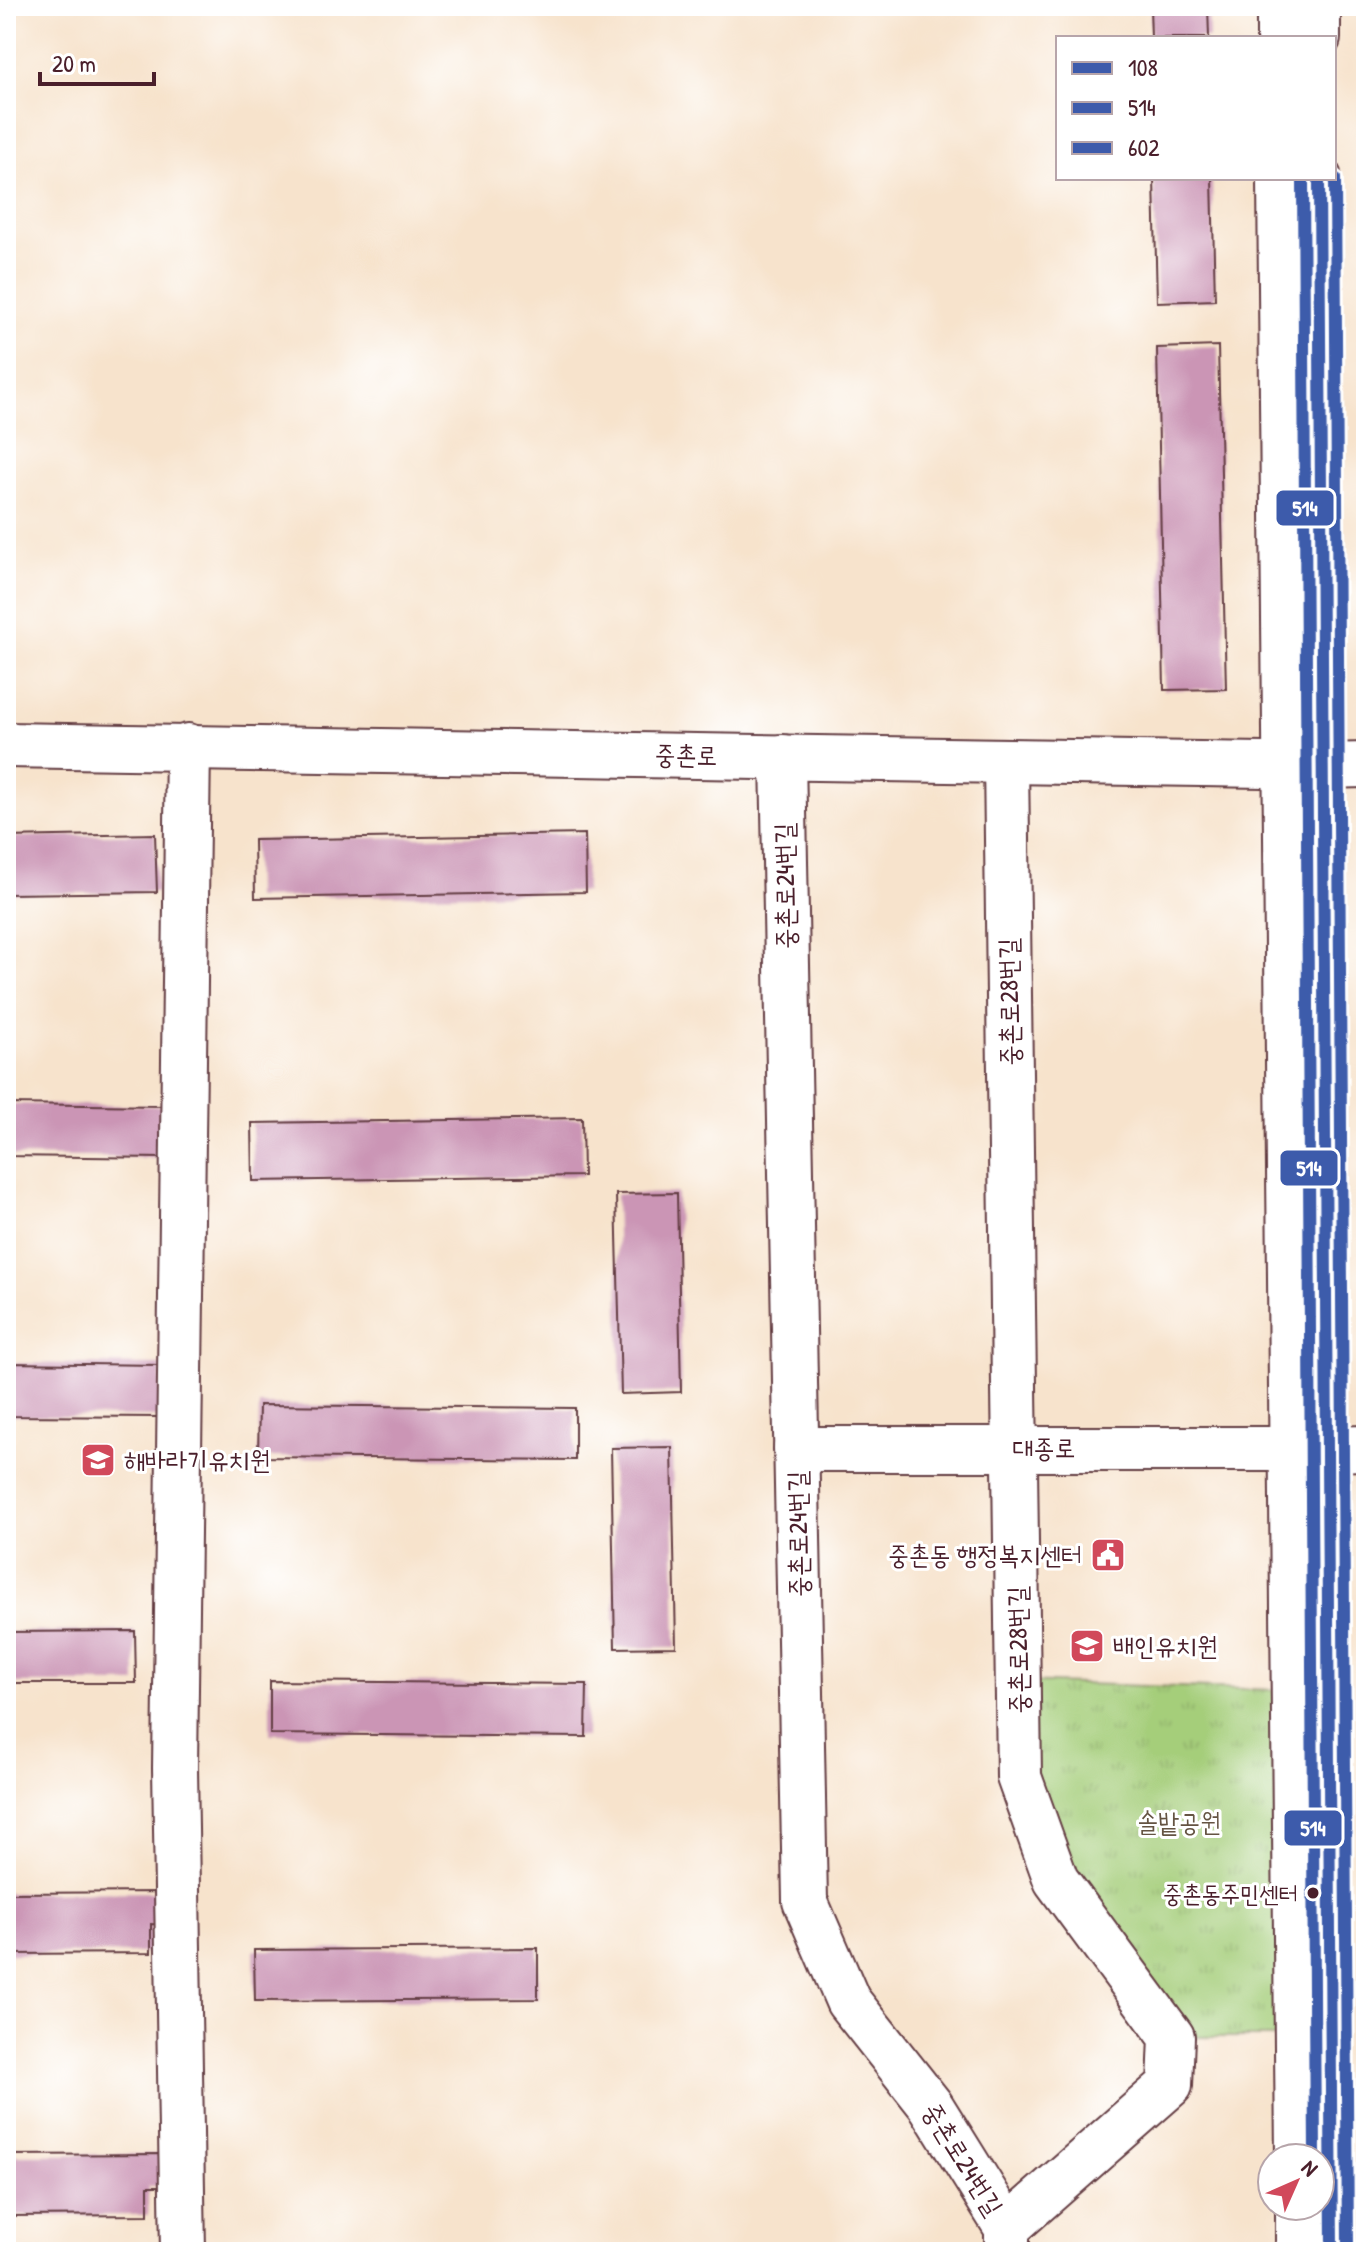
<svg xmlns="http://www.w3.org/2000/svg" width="1372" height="2258" font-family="'Patrick Hand','Poor Story',sans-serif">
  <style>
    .grass { fill: url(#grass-tufts); stroke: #787652; stroke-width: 2 }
    .building { fill: #cb95b5 }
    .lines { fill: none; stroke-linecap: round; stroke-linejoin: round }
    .street-casing { stroke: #643c43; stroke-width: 48 }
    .primary-casing { stroke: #643c43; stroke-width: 48 }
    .street { stroke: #fff; stroke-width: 44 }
    .primary { stroke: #fff; stroke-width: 44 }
    .bus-1-casing { stroke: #fff; stroke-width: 18 }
    .bus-2-casing { stroke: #fff; stroke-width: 18 }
    .bus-3-casing { stroke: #fff; stroke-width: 18 }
    .bus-1 { stroke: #3d5bab; stroke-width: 12 }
    .bus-2 { stroke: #3d5bab; stroke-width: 12 }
    .bus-3 { stroke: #3d5bab; stroke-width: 12 }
    .bus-dot { fill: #4a1f2b; stroke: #fff; stroke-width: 3 }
    .labels { text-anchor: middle; stroke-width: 6; stroke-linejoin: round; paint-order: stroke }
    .bus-label { font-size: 24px; fill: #4a1f2b; stroke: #fff; text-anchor: end }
    .street-label { font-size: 26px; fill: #4a1f2b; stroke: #fff }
    .poi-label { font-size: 26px; fill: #4a1f2b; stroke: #fff; text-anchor: start }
    .park-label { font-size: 26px; fill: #655443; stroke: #fff }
    .line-badge { stroke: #fff; stroke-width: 3 }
    .badge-label { font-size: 22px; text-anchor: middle; font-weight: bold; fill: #fff }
  </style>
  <defs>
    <pattern id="grass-tufts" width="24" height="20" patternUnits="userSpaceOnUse" patternTransform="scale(2)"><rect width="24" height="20" fill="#a5ce7a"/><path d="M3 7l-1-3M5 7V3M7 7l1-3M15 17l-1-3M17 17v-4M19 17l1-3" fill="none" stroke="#90b06a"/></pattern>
  </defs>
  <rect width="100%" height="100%" fill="#fff"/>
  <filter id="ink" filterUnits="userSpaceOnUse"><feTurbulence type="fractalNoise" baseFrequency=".0125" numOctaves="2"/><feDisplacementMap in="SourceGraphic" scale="16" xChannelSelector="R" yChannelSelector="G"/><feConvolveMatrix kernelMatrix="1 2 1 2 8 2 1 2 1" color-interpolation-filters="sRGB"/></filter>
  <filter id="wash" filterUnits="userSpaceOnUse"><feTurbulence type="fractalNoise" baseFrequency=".006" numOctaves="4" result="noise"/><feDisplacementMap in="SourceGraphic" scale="32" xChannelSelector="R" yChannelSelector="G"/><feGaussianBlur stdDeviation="1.8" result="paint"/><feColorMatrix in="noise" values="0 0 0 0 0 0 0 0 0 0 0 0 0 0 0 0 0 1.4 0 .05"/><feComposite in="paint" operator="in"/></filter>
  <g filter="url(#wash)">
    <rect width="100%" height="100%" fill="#f7e3cc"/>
    <path class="grass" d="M1018,1682L1311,1691L1314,2037H1172L1056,1880Z"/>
    <g id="blocks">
      <g class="building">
        <path d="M1150,6H1208L1209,38H1151Z"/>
        <path d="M1154,178H1212L1215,300L1157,302Z"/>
        <path d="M1218,346L1226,689L1164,690L1157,348Z"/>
        <path d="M155,834L157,892L6,894V837Z"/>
        <path d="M585,834L586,892L255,898L254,840Z"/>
        <path d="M6,1104L164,1106V1158L6,1156Z"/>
        <path d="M582,1118L583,1176L253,1181L252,1123Z"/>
        <path d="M677,1193L681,1392L621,1394L616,1194Z"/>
        <path d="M6,1363L161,1365V1417L6,1416Z"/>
        <path d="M259,1405L575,1408V1460L258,1457Z"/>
        <path d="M672,1447L676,1647L615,1648L611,1448Z"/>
        <path d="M135,1631L136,1683H6V1632Z"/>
        <path d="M270,1681L587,1684L586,1737L270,1734Z"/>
        <path d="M166,1892V1925L151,1924V1953L8,1954L6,1893Z"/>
        <path d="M538,1948V1999L255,2001L254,1950Z"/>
        <path d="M163,2154L164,2186H148V2215L6,2216V2155Z"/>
      </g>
    </g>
  </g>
  <g filter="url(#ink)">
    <use href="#blocks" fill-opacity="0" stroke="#643c43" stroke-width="2"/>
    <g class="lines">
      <g class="street-casing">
        <g id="street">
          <path d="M6,745L1323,766L1366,765"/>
          <path d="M783,757L805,1901L848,2001L931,2106L1007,2228V2252"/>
          <path d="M1006,761L1019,1777L1056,1880L1172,2037L1170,2085L1007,2228"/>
          <path d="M796,1449H1292"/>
          <path d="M1327,1449L1366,1448"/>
          <path d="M183,2252L175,1768L188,746"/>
        </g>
      </g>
      <g class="primary-casing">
        <g id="primary">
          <path d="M1279,6V38"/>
          <path d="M1318,6V38"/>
          <path d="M1280,178L1298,2158"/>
          <path d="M1319,178L1332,2252"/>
          <path d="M1298,2206V2252"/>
        </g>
      </g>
      <use href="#street" class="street"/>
      <use href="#primary" class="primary"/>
      <g class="bus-1-casing">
        <path id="bus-1" d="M1319,178L1332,2252"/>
      </g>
      <g class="bus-2-casing">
        <path id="bus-2" d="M1303,178L1315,2158"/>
      </g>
      <g class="bus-3-casing">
        <path id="bus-3" d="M1335,178L1348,2252"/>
      </g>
      <use href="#bus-1" class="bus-1"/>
      <use href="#bus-2" class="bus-2"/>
      <use href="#bus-3" class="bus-3"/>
    </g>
  </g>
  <defs>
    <g id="school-square" transform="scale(1.8)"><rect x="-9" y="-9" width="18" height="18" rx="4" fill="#d1495b" stroke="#fff"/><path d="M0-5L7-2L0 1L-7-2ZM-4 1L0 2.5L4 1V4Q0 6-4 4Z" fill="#fff"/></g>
    <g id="civic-square" transform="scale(1.8)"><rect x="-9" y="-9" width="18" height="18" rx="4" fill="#d1495b" stroke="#fff"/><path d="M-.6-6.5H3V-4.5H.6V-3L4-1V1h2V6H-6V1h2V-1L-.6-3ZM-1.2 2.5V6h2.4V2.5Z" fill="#fff"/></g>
  </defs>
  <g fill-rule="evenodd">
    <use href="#school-square" x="98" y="1460"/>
    <use href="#civic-square" x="1108" y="1555"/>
    <use href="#school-square" x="1087" y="1646"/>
  </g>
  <circle class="bus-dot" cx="1313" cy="1893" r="7"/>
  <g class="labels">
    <g class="bus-label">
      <text x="1298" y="1902">중촌동주민센터</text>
    </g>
    <g class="street-label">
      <text transform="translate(686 755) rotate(1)" y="9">중촌로</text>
      <text transform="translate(785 886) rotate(-91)" y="9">중촌로24번길</text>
      <text transform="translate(1009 1002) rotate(-91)" y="9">중촌로28번길</text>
      <text x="1044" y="1457">대종로</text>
      <text transform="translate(798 1534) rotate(-91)" y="9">중촌로24번길</text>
      <text transform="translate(1018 1650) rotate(-91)" y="9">중촌로28번길</text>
      <text transform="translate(963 2159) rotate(58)" y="9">중촌로24번길</text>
    </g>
    <g class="poi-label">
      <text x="124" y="1469">해바라기유치원</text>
      <text x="1082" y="1564" text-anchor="end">중촌동 행정복지센터</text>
      <text x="1113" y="1655">배인유치원</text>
    </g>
    <g class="park-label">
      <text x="1179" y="1831">솔밭공원</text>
    </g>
  </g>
  <g class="line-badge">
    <rect x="1275" y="489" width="60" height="38" rx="8" fill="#3d5bab"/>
    <rect x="1279" y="1149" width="60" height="38" rx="8" fill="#3d5bab"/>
    <rect x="1283" y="1809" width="60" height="38" rx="8" fill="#3d5bab"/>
  </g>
  <g class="badge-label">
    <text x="1305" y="516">514</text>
    <text x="1309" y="1176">514</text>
    <text x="1313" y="1836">514</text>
  </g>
  <rect width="1372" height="2258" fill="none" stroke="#fff" stroke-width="32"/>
  <rect x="1056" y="36" width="280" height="144" fill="#ffffff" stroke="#b7a5aa" stroke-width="2"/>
  <rect x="1072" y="62" width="40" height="12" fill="#3d5bab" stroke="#b7a5aa" stroke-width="2"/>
  <text x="1128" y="76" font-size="24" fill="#4a1f2b">108</text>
  <rect x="1072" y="102" width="40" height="12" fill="#3d5bab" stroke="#b7a5aa" stroke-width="2"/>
  <text x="1128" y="116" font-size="24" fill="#4a1f2b">514</text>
  <rect x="1072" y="142" width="40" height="12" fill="#3d5bab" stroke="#b7a5aa" stroke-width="2"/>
  <text x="1128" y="156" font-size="24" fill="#4a1f2b">602</text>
  <g transform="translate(1296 2182) rotate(45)"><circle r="38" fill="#ffffff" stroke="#b7a5aa" stroke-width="2"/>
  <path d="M0-6L14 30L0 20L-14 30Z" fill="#d1495b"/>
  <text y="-12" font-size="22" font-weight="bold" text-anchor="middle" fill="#4a1f2b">N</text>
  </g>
  <path d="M40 72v12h114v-12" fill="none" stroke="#4a1f2b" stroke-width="4"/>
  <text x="52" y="72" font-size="24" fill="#4a1f2b" stroke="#ffffff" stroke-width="6" paint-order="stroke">20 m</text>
</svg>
